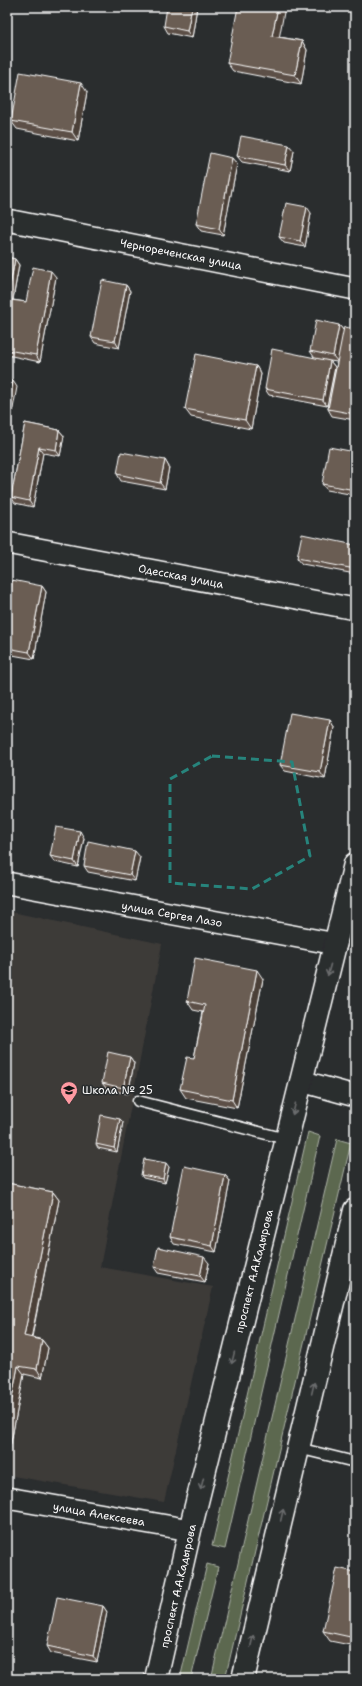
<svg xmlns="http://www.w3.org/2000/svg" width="362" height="1686" font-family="'Shantell Sans',sans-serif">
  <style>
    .built { fill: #3e3b39 }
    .green { fill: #5c6850; stroke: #aeb4a8 }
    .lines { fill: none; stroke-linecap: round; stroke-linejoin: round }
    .service-casing { stroke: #fff; stroke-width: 13 }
    .minor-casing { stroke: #fff; stroke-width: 24 }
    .tertiary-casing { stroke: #fff; stroke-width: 25 }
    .service { stroke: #2a2d2e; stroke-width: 10 }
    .minor { stroke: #2a2d2e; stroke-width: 21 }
    .tertiary { stroke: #2a2d2e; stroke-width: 22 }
    .wall { fill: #5c5047; stroke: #fff }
    .shaded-wall { fill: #4b4139; stroke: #fff }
    .building { fill: #6b5d52; stroke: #fff }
    .oneway { stroke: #6a6c6d }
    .marked { fill: none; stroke: #27847c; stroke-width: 3; stroke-dasharray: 8 5; stroke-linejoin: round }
    .labels { text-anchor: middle; stroke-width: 3; stroke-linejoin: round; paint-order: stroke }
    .street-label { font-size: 11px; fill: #fff; stroke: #2a2d2e }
    .poi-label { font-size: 11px; fill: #fff; stroke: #2a2d2e; text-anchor: start }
  </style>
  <rect width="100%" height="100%" fill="#2a2d2e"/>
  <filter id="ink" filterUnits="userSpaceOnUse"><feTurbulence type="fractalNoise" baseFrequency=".025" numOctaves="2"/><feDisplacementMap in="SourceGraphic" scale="8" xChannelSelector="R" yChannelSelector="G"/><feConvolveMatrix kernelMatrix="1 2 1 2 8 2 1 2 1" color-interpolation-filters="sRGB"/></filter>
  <g filter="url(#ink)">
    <path class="built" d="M7,911L162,944L100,1267L213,1287L164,1502L7,1475Z"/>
    <g class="green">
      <path d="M308,1132L320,1136L225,1549L212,1546Z"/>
      <path d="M337,1139L351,1143L225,1679H211Z"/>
      <path d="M207,1564L218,1567L191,1679H180Z"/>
    </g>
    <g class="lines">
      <g class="service-casing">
        <g id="service">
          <path d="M138,1101L286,1139"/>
          <path d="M298,1448L355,1462"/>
        </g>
      </g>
      <g class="minor-casing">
        <g id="minor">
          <path d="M7,220L355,289"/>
          <path d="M7,543L355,609"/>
          <path d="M7,883L336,944"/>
          <path d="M301,1081L355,1096"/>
          <path d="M7,1498L190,1530"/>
        </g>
      </g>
      <g class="tertiary-casing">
        <g id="tertiary">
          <path d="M156,1679L190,1530L355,864"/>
          <path d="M243,1679L355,1210"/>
        </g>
      </g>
      <use href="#service" class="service"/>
      <use href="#minor" class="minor"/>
      <use href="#tertiary" class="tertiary"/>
    </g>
    <g class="wall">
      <path d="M197,7L192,38L168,33L164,26Z"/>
      <path d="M280,37L302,41L307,50L301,84L233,71L227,63Z"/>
      <path d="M87,92L78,141L17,129L11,121Z"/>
      <path d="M294,151L290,171L242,162L237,156Z"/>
      <path d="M237,164L223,235L201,231L196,224Z"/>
      <path d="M311,213L305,247L284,243L279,237Z"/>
      <path d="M7,257L15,259L19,265L13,300L26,302L56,277L40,362L7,355Z"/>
      <path d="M126,285L130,291L119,348L95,343L91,337Z"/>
      <path d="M339,325L343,330L355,329V420L332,416L328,409L337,362L330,361L335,367L327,406L269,395L265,389L314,357L310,351Z"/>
      <path d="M256,366L261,374L251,429L191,417L185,409Z"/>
      <path d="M25,423L59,430L64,436L60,456L43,453L33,507L15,503L11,497Z"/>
      <path d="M355,452V495L327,490L322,484Z"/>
      <path d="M165,460L169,467L165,489L121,481L117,474Z"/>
      <path d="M355,545V574L302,564L297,558Z"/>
      <path d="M42,586L46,592L34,659L7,654V607Z"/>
      <path d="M330,720L334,727L325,779L285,771L280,765Z"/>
      <path d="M84,838L78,867L55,862L50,856Z"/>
      <path d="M140,857L135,881L88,872L84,866Z"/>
      <path d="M263,979L237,1108L186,1098L180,1089L194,1058L203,1012L193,1010L187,1001Z"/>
      <path d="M130,1057L134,1063L128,1094L107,1089L102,1083Z"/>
      <path d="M120,1119L123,1122L117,1152L98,1148L96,1144Z"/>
      <path d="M169,1167L165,1183L143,1178L141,1175Z"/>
      <path d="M225,1175L230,1181L216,1252L174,1244L170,1237Z"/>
      <path d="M7,1183L53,1192L59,1200L32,1337L42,1340L48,1348L42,1378L24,1374L9,1453L7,1452Z"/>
      <path d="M209,1263L205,1282L158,1273L154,1267Z"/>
      <path d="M355,1572V1646L330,1641L323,1631Z"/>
      <path d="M103,1606L107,1612L97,1662L51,1653L47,1646Z"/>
    </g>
    <g class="shaded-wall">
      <path d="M192,7H197L192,38L187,31Z"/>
      <path d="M278,7H285L278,44L272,36Z"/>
      <path d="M302,41L307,50L301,84L295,75Z"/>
      <path d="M81,83L87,92L78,141L72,132Z"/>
      <path d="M289,145L294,151L290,171L285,165Z"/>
      <path d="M232,158L237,164L223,235L219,229Z"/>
      <path d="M307,207L311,213L305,247L300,241Z"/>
      <path d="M15,259L19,265L7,332V302Z"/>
      <path d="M51,271L56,277L40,362L36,355Z"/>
      <path d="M126,285L130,291L119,348L115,341Z"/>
      <path d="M339,325L344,331L338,362L333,356Z"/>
      <path d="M330,361L335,367L327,406L323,400Z"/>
      <path d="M256,366L261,374L251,429L245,420Z"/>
      <path d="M13,381L17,387L7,441V411Z"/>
      <path d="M59,430L64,436L60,456L56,450Z"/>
      <path d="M39,447L43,453L33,507L29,501Z"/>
      <path d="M165,460L169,467L165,489L160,483Z"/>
      <path d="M42,586L46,592L34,659L29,652Z"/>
      <path d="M330,720L334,727L325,779L320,772Z"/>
      <path d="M80,831L84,838L78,867L74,861Z"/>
      <path d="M135,851L140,857L135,881L130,875Z"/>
      <path d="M257,970L263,979L237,1108L232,1100Z"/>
      <path d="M130,1057L134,1063L128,1094L123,1088Z"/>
      <path d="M120,1119L123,1122L117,1152L114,1148Z"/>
      <path d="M166,1163L169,1167L165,1183L163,1179Z"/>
      <path d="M225,1175L230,1181L216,1252L212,1246Z"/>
      <path d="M53,1192L59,1200L30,1344L24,1336Z"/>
      <path d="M204,1257L209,1263L205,1282L200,1276Z"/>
      <path d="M42,1340L48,1348L42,1378L37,1369Z"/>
      <path d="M18,1366L24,1374L9,1453L7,1450V1424Z"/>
      <path d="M103,1606L107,1612L97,1662L93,1656Z"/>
    </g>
    <g class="building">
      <path d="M167,7H192L187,31L164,26Z"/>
      <path d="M238,7H278L272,36L302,41L295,75L227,63Z"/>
      <path d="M20,72L81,83L72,132L11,121Z"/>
      <path d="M241,136L289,145L285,165L237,156Z"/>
      <path d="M210,153L232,158L219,229L196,224Z"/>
      <path d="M355,155V163H354Z"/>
      <path d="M286,203L307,207L300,241L279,237Z"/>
      <path d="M7,257L15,259L7,302Z"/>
      <path d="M33,267L51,271L36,355L7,350V323L11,300L26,302Z"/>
      <path d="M102,280L126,285L115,341L91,337Z"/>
      <path d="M316,320L339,325L333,356L310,351Z"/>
      <path d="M344,327L355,329V414L328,409Z"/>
      <path d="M272,349L330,361L323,400L265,389Z"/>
      <path d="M196,354L256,366L245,420L185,409Z"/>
      <path d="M7,380L13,381L7,411Z"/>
      <path d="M25,423L59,430L56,450L39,447L29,501L11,497Z"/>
      <path d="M329,447L355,452V490L322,484Z"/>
      <path d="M121,452L165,460L160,483L117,474Z"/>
      <path d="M302,534L355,545V569L297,558Z"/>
      <path d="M12,580L42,586L29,652L7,648V607Z"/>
      <path d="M290,713L330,720L320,772L280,765Z"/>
      <path d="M56,827L80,831L74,861L50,856Z"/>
      <path d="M88,841L135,851L130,875L84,866Z"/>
      <path d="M195,958L257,970L232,1100L180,1089L187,1057L194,1058L205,1005L187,1001Z"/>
      <path d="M108,1052L130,1057L123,1088L102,1083Z"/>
      <path d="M101,1115L120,1119L114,1148L96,1144Z"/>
      <path d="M144,1159L166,1163L163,1179L141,1175Z"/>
      <path d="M184,1166L225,1175L212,1246L170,1237Z"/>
      <path d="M7,1183L53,1192L24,1336L42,1340L37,1369L18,1366L7,1424Z"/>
      <path d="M158,1247L204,1257L200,1276L154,1267Z"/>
      <path d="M337,1568L355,1572V1638L323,1631Z"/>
      <path d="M57,1597L103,1606L93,1656L47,1646Z"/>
    </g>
    <defs><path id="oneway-shaft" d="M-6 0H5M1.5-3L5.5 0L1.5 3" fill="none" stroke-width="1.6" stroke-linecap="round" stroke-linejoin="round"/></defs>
    <g class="oneway">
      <use href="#oneway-shaft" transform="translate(329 970) rotate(105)"/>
      <use href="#oneway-shaft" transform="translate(294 1109) rotate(104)"/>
      <use href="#oneway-shaft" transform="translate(233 1358) rotate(104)"/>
      <use href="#oneway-shaft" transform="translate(313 1388) rotate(-77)"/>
      <use href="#oneway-shaft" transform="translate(202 1484) rotate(104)"/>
      <use href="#oneway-shaft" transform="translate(282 1515) rotate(-77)"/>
      <use href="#oneway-shaft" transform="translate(252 1641) rotate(-77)"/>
    </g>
  </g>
  <path class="marked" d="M212,756L292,762L310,856L252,889L170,883V779Z"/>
  <defs>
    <g id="school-pin" transform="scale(0.9)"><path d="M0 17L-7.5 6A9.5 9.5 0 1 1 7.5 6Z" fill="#ff9aa2" stroke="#2a2d2e"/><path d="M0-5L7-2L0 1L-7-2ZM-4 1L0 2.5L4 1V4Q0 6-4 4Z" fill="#111"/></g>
  </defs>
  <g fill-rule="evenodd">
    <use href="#school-pin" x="69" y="1090"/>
  </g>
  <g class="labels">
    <g class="street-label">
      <text transform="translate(181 254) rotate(11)" y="4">Чернореченская улица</text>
      <text transform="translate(181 576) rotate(11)" y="4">Одесская улица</text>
      <text transform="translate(172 914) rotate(10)" y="4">улица Сергея Лазо</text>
      <text transform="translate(254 1271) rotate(-76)" y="4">проспект А.А.Кадырова</text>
      <text transform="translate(99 1514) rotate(10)" y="4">улица Алексеева</text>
      <text transform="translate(178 1586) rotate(-77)" y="4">проспект А.А.Кадырова</text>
    </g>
    <g class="poi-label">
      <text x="82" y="1094">Школа № 25</text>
    </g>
  </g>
  <rect width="362" height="1686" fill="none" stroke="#2a2d2e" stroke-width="24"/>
  <rect x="12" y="12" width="338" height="1662" fill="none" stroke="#fff" stroke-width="1.5" filter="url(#ink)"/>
</svg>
